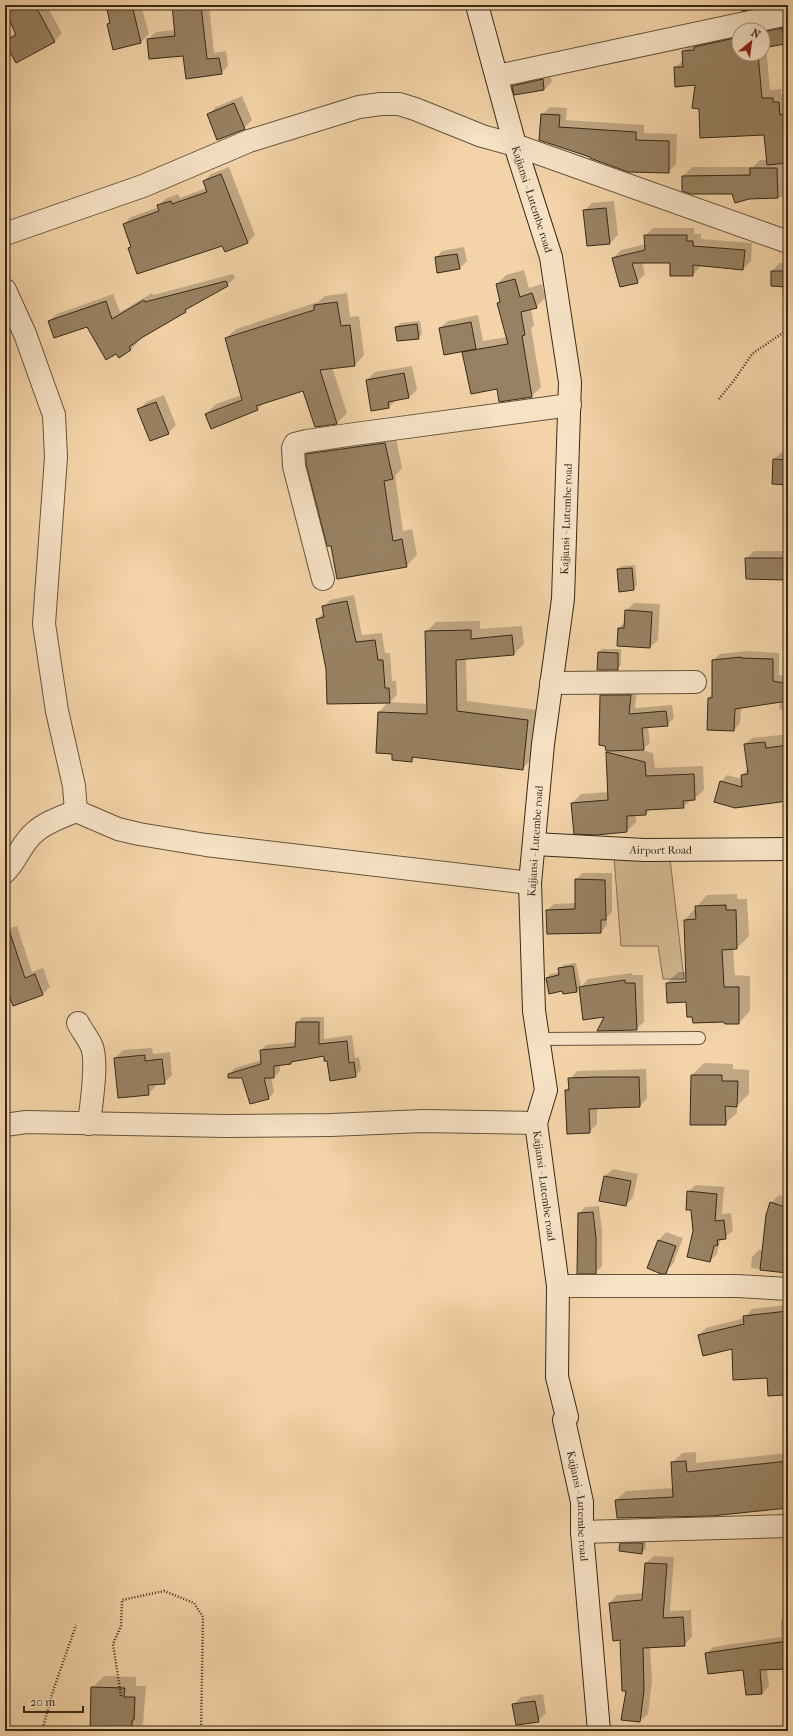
<svg xmlns="http://www.w3.org/2000/svg" width="793" height="1736" font-family="'IM FELL French Canon',serif">
  <style>
    .green { fill: #d3b68f; stroke: #847054 }
    .shadow { fill: #0003 }
    .building { fill: #988162; stroke: #352918 }
    .lines { fill: none; stroke-linecap: round; stroke-linejoin: round }
    .lane-casing { stroke: #64543c; stroke-width: 14 }
    .street-casing { stroke: #64543c; stroke-width: 24 }
    .secondary-casing { stroke: #352918; stroke-width: 24 }
    .path { stroke: #352918; stroke-width: 2.5; stroke-dasharray: 1 2; stroke-linecap: butt }
    .lane { stroke: #f7e2c6; stroke-width: 12 }
    .street { stroke: #f7e2c6; stroke-width: 22 }
    .secondary { stroke: #f7e2c6; stroke-width: 22 }
    .labels { text-anchor: middle; stroke-width: 3.5; stroke-linejoin: round; paint-order: stroke }
    .street-label { font-size: 11px; fill: #352918; stroke: #f7e2c6 }
  </style>
  <rect width="100%" height="100%" fill="#f3d3a7"/>
  <filter id="stains"><feTurbulence type="fractalNoise" baseFrequency=".005" numOctaves="4"/><feColorMatrix values="0 0 0 0 .2 0 0 0 0 .09 0 0 0 0 .02 0 0 0 .5 -.17"/></filter>
  <radialGradient id="worn" r=".72"><stop offset=".6" stop-color="#630" stop-opacity="0"/><stop offset="1" stop-color="#630" stop-opacity=".3"/></radialGradient>
  <path class="green" d="M614,857L670,859L684,979H663L658,946H621Z"/>
  <g class="shadow">
    <path d="M5,5H50L47,6L62,33L55,41L17,62L5,41L16,32Z"/>
    <path d="M107,5H141L149,34L141,42L108,24L111,21Z"/>
    <path d="M173,5H209L214,53L226,51L228,66L221,73L148,39L156,32L175,30Z"/>
    <path d="M788,21V39L784,43L766,46L770,90L781,89V94H787L788,228L786,227L787,197L749,198L683,176L692,167H753L760,160H767L765,134L700,108L696,84L675,68L683,60V51L691,43L720,41L727,34L739,31V54H763V30Z"/>
    <path d="M550,72L552,82L544,90L515,94L513,86L521,78Z"/>
    <path d="M242,96L252,120L244,128L208,115L216,107Z"/>
    <path d="M550,107L567,108L566,120L644,125V133L677,134L676,164L668,172L591,156L542,115Z"/>
    <path d="M229,167L255,235L248,242L225,251L222,244L132,246L124,224L131,217L159,207L158,206L165,199L178,194L180,198L207,188L204,181L211,174Z"/>
    <path d="M614,201L618,235L610,243L584,211L592,203Z"/>
    <path d="M653,228H694V234H701V239L752,243L751,261L743,269L700,265V267L693,275L671,262H642L645,274L637,282L613,258L621,250L646,244L645,236Z"/>
    <path d="M464,247L467,261L460,268L438,272L436,258L442,251Z"/>
    <path d="M780,263H788V295H782V286L772,271Z"/>
    <path d="M524,270L529,288L542,284L545,298L536,307L531,309L534,325L531,328L541,387L532,396L500,401L498,387L463,353L466,350L440,328L448,321L478,315L483,341L507,337L498,303L501,300L497,284L506,275Z"/>
    <path d="M233,274L235,278L227,285L190,306L185,311L137,341L138,342L130,350L87,326L49,321L57,314L113,294L120,312L152,293L153,295Z"/>
    <path d="M347,293L350,317L359,316L364,355L355,365L332,367L347,413L337,423L315,426L303,390L265,402L258,409L212,427L206,414L216,404L242,395L226,338L236,329L318,302L325,296Z"/>
    <path d="M420,321L422,334L418,338L396,327L400,323Z"/>
    <path d="M412,366L417,390L409,397L396,400L389,407L367,380L375,372Z"/>
    <path d="M164,395L176,425L168,433L139,410L146,402Z"/>
    <path d="M395,433L402,468L395,476L403,531L412,529L417,555L406,566L331,545L307,455L317,444Z"/>
    <path d="M782,452H788V484L774,459Z"/>
    <path d="M754,551H788V575L785,579L746,559Z"/>
    <path d="M635,565L637,585L634,589L618,570L621,566Z"/>
    <path d="M354,595L362,635L382,633L385,653H390L392,681H396L397,695L390,702L427,704L426,632L436,622L480,621V629L522,626L524,644L514,654L466,658L467,701L538,710L532,759L522,769L416,756L411,761L394,753L377,752L379,712L388,702L327,669L317,619L324,612L323,607L330,600Z"/>
    <path d="M634,603L660,604L658,640L650,647L619,628L625,622L626,611Z"/>
    <path d="M602,649H621V665L617,669L599,652Z"/>
    <path d="M747,651L779,653V675L788,676V711L779,709L780,701L741,707L740,723L734,730L708,729V698L713,694V660L720,654Z"/>
    <path d="M608,689H637L635,708L672,705L674,718L667,725L648,726L650,743L642,750L653,753L655,768L703,766L704,790L694,799L691,800L683,807L651,809L646,814L636,815V822L627,831L572,803L581,794L608,792L607,752L609,750L601,696Z"/>
    <path d="M788,734V800L721,782L727,775L742,779V775L748,769L745,744L752,738Z"/>
    <path d="M582,873H612V912L607,917V925L601,932L547,910L554,904L576,903V880Z"/>
    <path d="M737,894V899H747L749,936L737,948H733L735,975L750,976V1011L739,1023L687,1001L667,983L678,972H687L685,920L707,895Z"/>
    <path d="M788,898V924L786,900Z"/>
    <path d="M17,926L32,972L43,968L50,987L43,994L14,1005L8,989L5,991V930Z"/>
    <path d="M576,963L581,987L588,979L632,973V975H643L644,1022L636,1029L606,1016L580,988L577,991L564,993L563,990L547,978L550,974L560,972L559,969L563,965Z"/>
    <path d="M302,1017H324V1039L352,1035L355,1058L359,1057L361,1070L355,1076L328,1060L324,1055L293,1061L290,1063L280,1064V1071L274,1077H271L274,1092L269,1098L243,1077L229,1074L235,1068L262,1060L261,1051L266,1045L297,1042V1023Z"/>
    <path d="M152,1048L153,1054L170,1052L172,1075L164,1083H156V1086L148,1094L115,1058L123,1050Z"/>
    <path d="M704,1063L733,1064V1069L749,1070V1094L737,1106V1113L725,1124L692,1075Z"/>
    <path d="M646,1069L647,1098L640,1106L597,1107V1124L589,1132L566,1090L570,1086V1079L577,1071Z"/>
    <path d="M613,1169L638,1174L633,1197L626,1205L605,1176Z"/>
    <path d="M696,1185L724,1187L722,1214L731,1213L733,1231L720,1241L717,1254L710,1261L694,1231L688,1192Z"/>
    <path d="M779,1195L788,1198V1276L784,1275V1271L751,1268L752,1257L759,1250H763L771,1203Z"/>
    <path d="M599,1206L602,1231V1266L596,1272L579,1214L585,1207Z"/>
    <path d="M666,1232L683,1238L673,1264L665,1272L659,1240Z"/>
    <path d="M788,1298V1391L785,1394L768,1377L733,1347L699,1335L706,1328L745,1318L752,1309L785,1305V1302Z"/>
    <path d="M696,1452V1463L788,1453V1506L616,1500L626,1491L674,1488L672,1463L682,1453Z"/>
    <path d="M646,1539V1549L642,1552L621,1544L625,1540Z"/>
    <path d="M654,1556L674,1557L670,1611L691,1610L692,1637L684,1645L650,1647L652,1681L648,1714L640,1721L627,1690L621,1639L610,1603L617,1595L644,1593L646,1563Z"/>
    <path d="M788,1613V1668L767,1669L769,1686L762,1693L744,1669L706,1654L713,1647L781,1637V1620Z"/>
    <path d="M104,1676L136,1677V1686H146L143,1724L136,1731H91L92,1688Z"/>
    <path d="M543,1694L546,1713L538,1721L513,1705L521,1697Z"/>
    <path d="M640,1729H661V1731H638Z"/>
  </g>
  <g class="building">
    <path d="M5,5H35L55,42L16,63L5,43V41L16,35L5,10Z"/>
    <path d="M106,5H132L141,43L113,50L107,24L110,23Z"/>
    <path d="M172,5H201L207,59L219,58L222,74L186,79L183,56L149,59L147,39L175,36Z"/>
    <path d="M741,5H770L742,11Z"/>
    <path d="M782,28L785,44L763,48V32Z"/>
    <path d="M739,37V54H758L762,98H773V102H779L780,115L786,114L788,163L767,165L764,135L700,138L699,109L692,108L695,85L675,87L674,67H683L682,51L694,50V47Z"/>
    <path d="M543,79L544,90L514,95L512,86Z"/>
    <path d="M234,103L245,129L217,140L207,114Z"/>
    <path d="M541,114L560,115L559,127L636,132V140L669,141V173L628,172L590,158V157L539,140Z"/>
    <path d="M750,168H777L778,198L749,199L735,203L732,194H691L682,191V176L750,175Z"/>
    <path d="M221,174L248,243L225,252L222,246L137,274L128,248L131,247L123,224L159,211L157,205L171,201L172,204L207,192L203,181Z"/>
    <path d="M606,208L610,244L587,246L583,210Z"/>
    <path d="M644,235H687V241H693V246L745,250L743,270L693,265V276H670V263H632L638,283L620,287L612,258L645,250Z"/>
    <path d="M457,254L460,269L437,273L435,257Z"/>
    <path d="M771,271H788V287L771,286Z"/>
    <path d="M515,279L520,297L532,293L537,308L521,312L525,335L522,336L532,397L499,402L497,389L471,394L462,352L508,344L497,303L500,302L496,284Z"/>
    <path d="M226,281L228,286L185,310L186,312L143,337L129,347L131,350L119,358L116,354L106,360L87,327L54,338L48,321L106,301L112,319L144,300L145,302Z"/>
    <path d="M337,302L341,326L350,325L355,366L320,370L337,424L315,427L303,391L256,406L258,410L211,429L205,414L242,400L225,338L314,310V305Z"/>
    <path d="M471,322L476,349L444,355L439,328Z"/>
    <path d="M417,324L419,339L397,341L395,327Z"/>
    <path d="M404,373L409,398L388,402L389,408L371,411L366,380Z"/>
    <path d="M156,402L169,434L150,441L137,409Z"/>
    <path d="M385,443L393,479L384,481L393,541L402,539L407,567L337,579L331,546H327L306,464V454Z"/>
    <path d="M773,459L788,460V485L772,484Z"/>
    <path d="M745,558H785V580L746,579Z"/>
    <path d="M632,568L634,590L619,592L617,569Z"/>
    <path d="M347,601L356,642L375,640L378,660H383L385,688H389L390,703L327,704L326,669L316,619L324,617L322,606Z"/>
    <path d="M625,610L652,612L650,648L617,646L618,628H624Z"/>
    <path d="M471,630V639L512,635L514,655L456,660L457,711L528,720L523,770L412,757V762L392,760V754L376,753L378,712L427,714L425,631Z"/>
    <path d="M598,652L618,653V670H597Z"/>
    <path d="M741,657V658L773,659V681L788,684V701L735,709L734,731L707,730L708,698H712V660Z"/>
    <path d="M600,695H631L629,714L666,711L668,726L642,728L644,750L606,751L605,746L599,745Z"/>
    <path d="M765,742L766,748L788,745V801L735,808L714,802L720,781L742,787L741,775L748,774L744,744Z"/>
    <path d="M606,752L645,762L646,776L694,774L695,800L683,801L684,808L646,810V815L627,816V832L596,835L574,834L571,803L608,800Z"/>
    <path d="M575,879L605,880L606,920H601V933L547,934L546,910L575,909Z"/>
    <path d="M726,905V910H736L737,949L722,950L724,987H739V1024H725L723,1022L693,1023L692,1017H687L686,1002L667,1003L666,983L686,982L684,920L696,919L695,906Z"/>
    <path d="M5,927H8L25,978L35,974L43,995L13,1006L5,985Z"/>
    <path d="M573,966L577,992L563,994L562,991L549,994L546,978L559,975L558,968Z"/>
    <path d="M625,980V983H635L637,1030L597,1031L604,1017L583,1020L579,987Z"/>
    <path d="M296,1022H319V1044L347,1041L349,1063L354,1062L356,1077L330,1081L327,1061H324V1056L291,1062V1064L274,1066V1078H264L269,1099L250,1104L242,1078H228V1074L261,1064L260,1050L295,1047Z"/>
    <path d="M145,1055V1061L162,1059L165,1084L148,1085L149,1095L118,1098L114,1058Z"/>
    <path d="M691,1075H722V1081H738L737,1107L725,1106L726,1125H690Z"/>
    <path d="M597,1077H639L640,1107L589,1109L590,1133L567,1134L565,1090H569L568,1078Z"/>
    <path d="M604,1176L631,1181L626,1206L599,1201Z"/>
    <path d="M687,1191L717,1194L715,1221L724,1220L726,1239L717,1240L718,1245L714,1246L710,1262L687,1257L693,1231L691,1210H686Z"/>
    <path d="M770,1202L788,1208L787,1273L760,1270L766,1215Z"/>
    <path d="M593,1212L596,1238V1274H577L578,1213Z"/>
    <path d="M658,1240L676,1246L666,1274H661L647,1268Z"/>
    <path d="M788,1311V1340H784L785,1395L768,1396L767,1378L733,1380L732,1349L703,1356L698,1335L744,1324L743,1316Z"/>
    <path d="M686,1461L687,1472L788,1461V1508L711,1516L617,1518L615,1500L673,1497L671,1462Z"/>
    <path d="M620,1543H643L642,1554L619,1551Z"/>
    <path d="M645,1563L667,1564L663,1618L683,1617L685,1646L643,1648L644,1690L640,1722L621,1720L626,1691H622L620,1640L613,1641L609,1603L642,1600Z"/>
    <path d="M788,1641V1669L760,1670L762,1694L746,1695L743,1670L708,1674L705,1653Z"/>
    <path d="M91,1687L125,1688L124,1697H135L134,1720H132V1731H90Z"/>
    <path d="M535,1701L539,1722L516,1725L512,1704Z"/>
  </g>
  <g class="lines">
    <g class="lane-casing">
      <path id="lane" d="M538,1039L699,1038"/>
    </g>
    <g class="street-casing">
      <g id="street">
        <path d="M497,76L788,14"/>
        <path d="M5,234L143,186L249,141L359,107L381,104H399L415,109L482,136L515,145L788,242"/>
        <path d="M5,290L25,334L54,415L56,457L44,624L57,711L74,786L76,811"/>
        <path d="M323,579L294,466L293,448L295,444L307,441L355,434L570,405"/>
        <path d="M551,683L695,682"/>
        <path d="M5,872C17,860 22,842 35,832C46,822 62,817 76,811L118,829L139,834L206,845L530,883"/>
        <path d="M78,1023C82,1031 89,1039 92,1047C98,1064 91,1105 89,1124"/>
        <path d="M5,1125L26,1122L225,1126L331,1125L423,1121L536,1123"/>
        <path d="M558,1286H737L788,1289"/>
        <path d="M582,1532L788,1526"/>
      </g>
    </g>
    <g class="secondary-casing">
      <g id="secondary">
        <path id="s1" d="M477,5L515,145L551,257L570,382L563,599L543,744L530,883L534,1011L546,1090L536,1123L558,1286L557,1377L567,1417L564,1420L582,1502V1532L599,1731"/>
        <path id="s2" d="M535,844L644,850L788,849"/>
      </g>
    </g>
    <g class="path">
      <path d="M719,399L735,379L752,354L784,332L788,323"/>
      <path d="M121,1696L113,1644L121,1626L122,1600L164,1591L194,1603L203,1617L201,1731"/>
      <path d="M42,1731L53,1691L76,1625"/>
    </g>
    <use href="#lane" class="lane"/>
    <use href="#street" class="street"/>
    <use href="#secondary" class="secondary"/>
  </g>
  <g class="labels">
    <g class="street-label">
      <text dy="4" stroke="none"><textPath href="#s1" startOffset="202">Kajjansi - Lutembe road</textPath></text>
      <text transform="translate(566 519) rotate(-88)" y="4">Kajjansi - Lutembe road</text>
      <text transform="translate(535 841) rotate(-86)" y="4">Kajjansi - Lutembe road</text>
      <text dy="4" stroke="none"><textPath href="#s2" startOffset="126">Airport Road</textPath></text>
      <text dy="4" stroke="none"><textPath href="#s1" startOffset="1198">Kajjansi - Lutembe road</textPath></text>
      <text dy="4" stroke="none"><textPath href="#s1" startOffset="1523">Kajjansi - Lutembe road</textPath></text>
    </g>
  </g>
  <rect width="793" height="1736" fill="none" stroke="#f3d3a7" stroke-width="20"/>
  <rect x="6" y="6" width="781" height="1724" fill="none" stroke="#352918" stroke-width="2"/>
  <rect x="10" y="10" width="773" height="1716" fill="none" stroke="#352918"/>
  <g transform="translate(751 42) rotate(29)"><circle r="19" fill="#f7e2c6" stroke="#a99880"/>
  <path d="M0-3L7 15L0 10L-7 15Z" fill="#8f2418"/>
  <text y="-6" font-size="11" font-weight="bold" text-anchor="middle" fill="#352918">N</text>
  </g>
  <path d="M24 1706v6h59v-6" fill="none" stroke="#352918" stroke-width="2"/>
  <text x="30" y="1706" font-size="12" fill="#352918" stroke="#f7e2c6" stroke-width="3" paint-order="stroke">20 m</text>
  <rect width="100%" height="100%" filter="url(#stains)"/>
  <rect width="100%" height="100%" fill="url(#worn)"/>
</svg>
